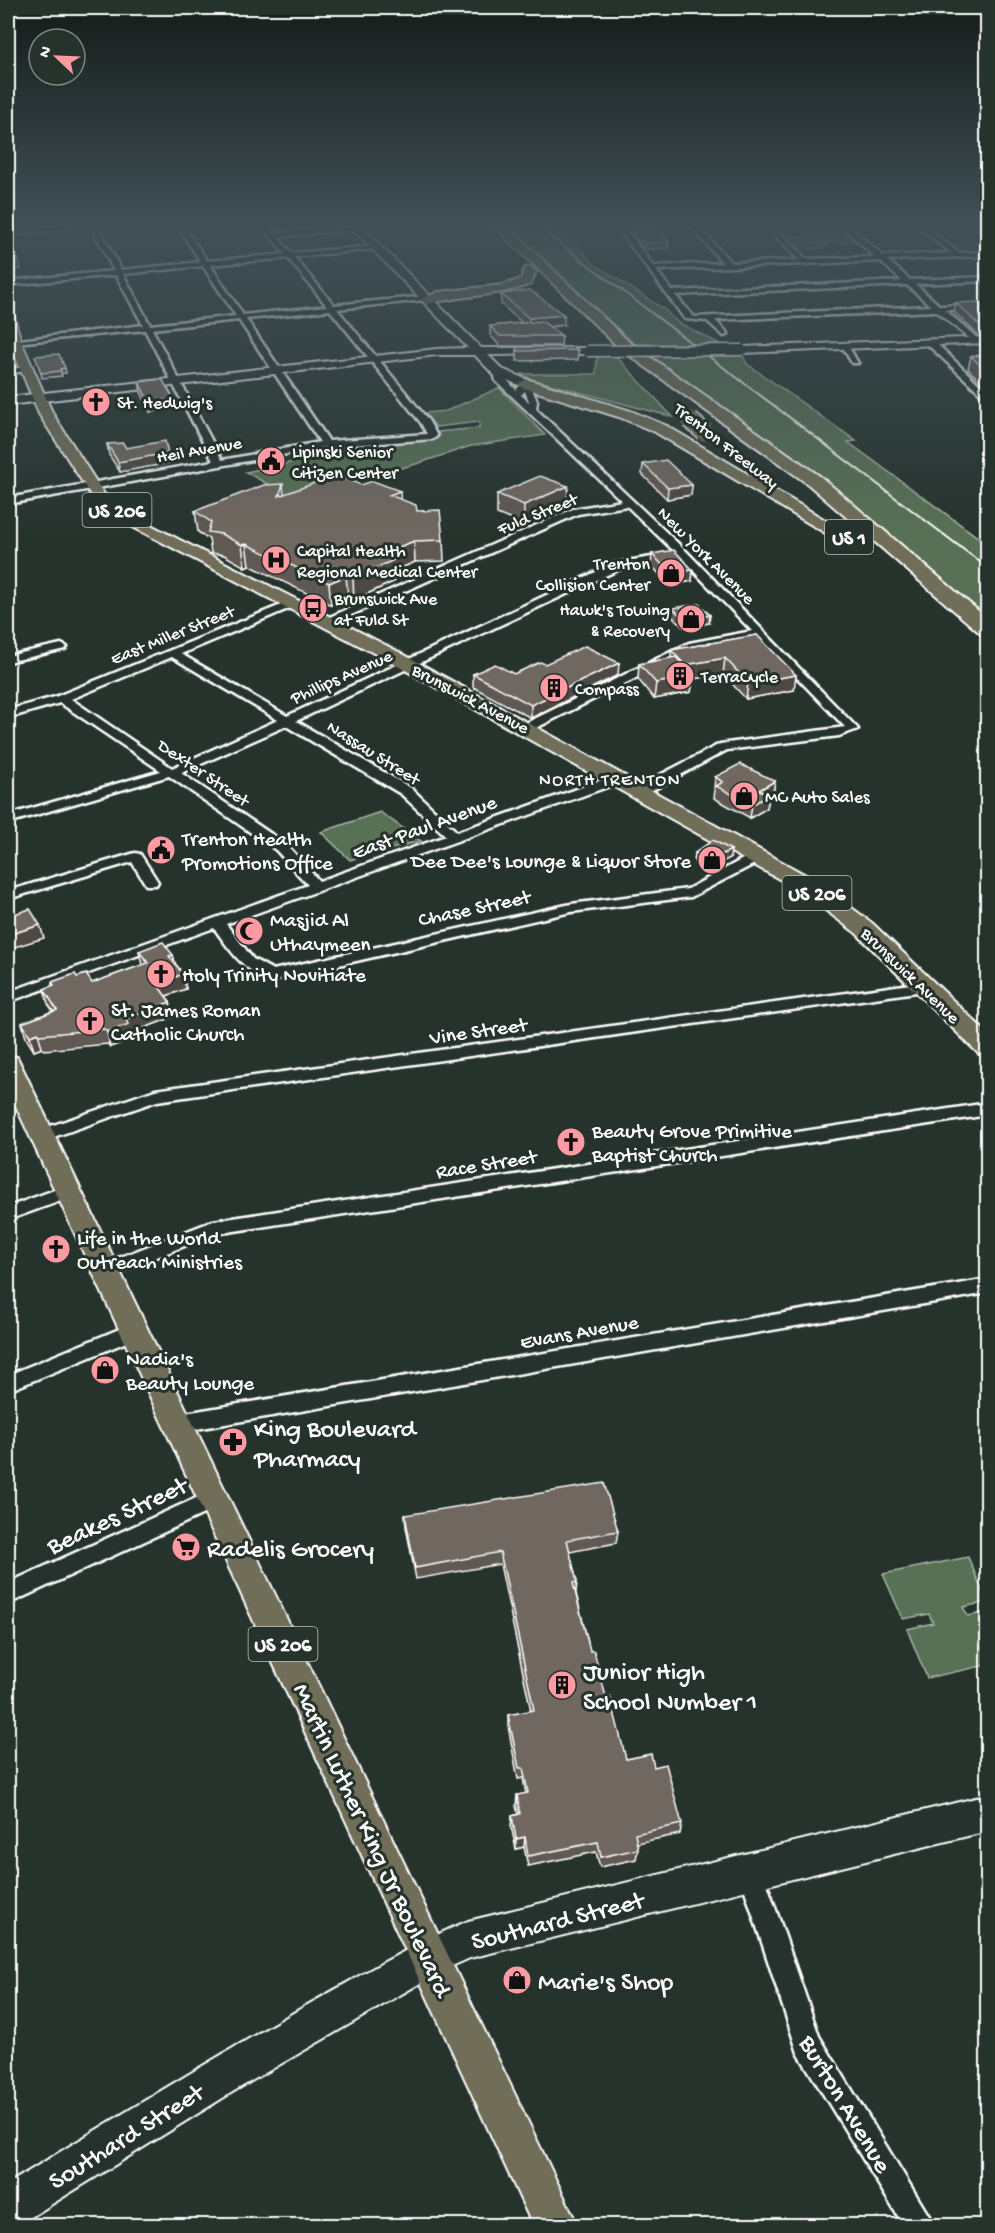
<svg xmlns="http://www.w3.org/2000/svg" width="995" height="2233" font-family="'Gochi Hand',sans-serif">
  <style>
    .green { fill: #587054; stroke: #acb8aa; stroke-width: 1.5 }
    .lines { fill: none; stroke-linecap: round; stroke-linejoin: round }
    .street-casing { stroke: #fff; stroke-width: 5 }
    .secondary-casing { stroke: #fff; stroke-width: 4 }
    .primary-casing { stroke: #fff; stroke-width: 4 }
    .highway-casing { stroke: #fff; stroke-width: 4 }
    .street { fill: #26332d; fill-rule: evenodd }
    .secondary { fill: #26332d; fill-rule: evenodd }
    .primary { fill: #706e59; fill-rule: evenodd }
    .highway { fill: #706e59; fill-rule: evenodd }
    .rail { stroke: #fff; stroke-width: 2 }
    .secondary-bridge-casing { stroke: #fff; stroke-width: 13; stroke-linecap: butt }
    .highway-bridge-casing { stroke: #fff; stroke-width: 20; stroke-linecap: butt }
    .secondary-bridge { stroke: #26332d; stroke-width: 10 }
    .highway-bridge { stroke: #706e59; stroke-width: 17 }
    .wall { fill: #5f5953; stroke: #fff; stroke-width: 1.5 }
    .shaded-wall { fill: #4e4843; stroke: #fff; stroke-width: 1.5 }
    .building { fill: #6f6760; stroke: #fff; stroke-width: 1.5 }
    .labels { text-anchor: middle; stroke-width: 6; stroke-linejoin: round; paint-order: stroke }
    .far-poi-label { font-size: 18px; fill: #fff; stroke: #26332d; text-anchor: start }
    .far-street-label { font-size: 18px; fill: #fff; stroke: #26332d }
    .far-neighbourhood-label { font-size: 18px; letter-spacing: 1.5px; fill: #fff; stroke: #26332d }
    .shield { fill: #26332d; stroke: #bec2c0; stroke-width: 1.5 }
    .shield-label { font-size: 20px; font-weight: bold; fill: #fff }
    .street-label { font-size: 21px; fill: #fff; stroke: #26332d }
    .poi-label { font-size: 21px; fill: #fff; stroke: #26332d; text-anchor: start }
    .near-poi-label { font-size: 26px; fill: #fff; stroke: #26332d; text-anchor: start }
    .near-street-label { font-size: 26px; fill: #fff; stroke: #26332d }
  </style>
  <rect width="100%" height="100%" fill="#26332d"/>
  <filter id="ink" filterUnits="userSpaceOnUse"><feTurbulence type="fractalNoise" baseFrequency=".0167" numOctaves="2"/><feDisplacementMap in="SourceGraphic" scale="12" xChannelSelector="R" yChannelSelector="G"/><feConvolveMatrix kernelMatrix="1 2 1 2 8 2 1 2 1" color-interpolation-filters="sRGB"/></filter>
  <g filter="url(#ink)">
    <g class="green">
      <path d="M513,223H557L594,264L665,310L677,322L720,344H635L538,258Z"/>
      <path d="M847,234L855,242L826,243L829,247L798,249L785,237Z"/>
      <path d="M614,354L673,417L531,379L520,374H596L597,355Z"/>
      <path d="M742,354L747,364L856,441L848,442L987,544V619L824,478L642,355Z"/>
      <path d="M499,388L545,435L471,446L416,464L292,498L246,472L298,461L294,454L431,440L439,436L438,432L479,428V422L436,427L424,413L446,411Z"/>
      <path d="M380,812L421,841L350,860L321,832Z"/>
      <path d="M968,1557L987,1602L963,1607L968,1616L987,1612V1665L927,1678L907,1629L933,1623L929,1614L903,1619L883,1574Z"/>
    </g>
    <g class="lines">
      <g class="street-casing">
        <g id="street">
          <path d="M90,223H96L121,270L201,262L175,223H181L207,261L285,254L260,223H267L275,233L358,226L356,229L278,237L291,253L379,246L377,249L294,257L334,305L428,296L425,300L337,309L428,420L437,436L433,439L326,447L8,504V498L213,461L145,330L15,343L11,341L143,325L116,275L8,285V281L114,271ZM288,258L327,306L243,315L210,265ZM203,266L236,316L150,325L123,274ZM330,310L421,423L427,434L329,441L246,319ZM239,320L320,442L222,460L152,329Z"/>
          <path d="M614,223H621L653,266L723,263L688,223H695L731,263L799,260L763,223H770L806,259L875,257L838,223H845L883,256L951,253L913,223H920L959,253L988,252V256L887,260L910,280L988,277V281L915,284L940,306L988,304V308L945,310L977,338L974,342L936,311L715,320L728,334L724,336L707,321L685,319ZM880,261L902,281L672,291L656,270ZM907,285L931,306L694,317L675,295Z"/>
          <path d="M927,340H933L988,393V400L927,344Z"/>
          <path d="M841,344H847L858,363H852Z"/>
          <path d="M29,367V371L8,373V369Z"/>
          <path d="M498,370L516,390L523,382H529L537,401L536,409L687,552L858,729L839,736L727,750L645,794H635V788L720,744L845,727L758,637L696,648L530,731H522V725L689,643L752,631L678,555L673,558L622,568L296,721L411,788L457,832L613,776H621V782L226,924L253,959L273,970L571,904L688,889L752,854H762V860L691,897L571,912L273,980C244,973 231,951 214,928L8,1002V992L308,885L276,850L169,776L8,823V815L161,771L60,703L8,718V710L55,697L291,601L296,604L295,606L181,654L287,716L615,563L676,553L627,506L578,514L331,624H323V620L573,509L622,501L496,381L494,372ZM525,391L529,401V402L521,395ZM172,657L278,720L172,768L71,699ZM286,726L401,794L446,836L319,881L286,844L181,773Z"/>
          <path d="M61,644L67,647L65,649L8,662V656Z"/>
          <path d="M135,853L140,854L158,882L156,885H146L132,862L8,899V891Z"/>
          <path d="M925,982L930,984L933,987L930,990L157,1101L42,1141L34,1135L36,1131L155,1090Z"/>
          <path d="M988,1103V1115L215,1234L106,1277L100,1275L97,1270L100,1265L213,1221Z"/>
          <path d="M68,1185L74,1186L77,1191L74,1196L8,1220V1207Z"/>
          <path d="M988,1279V1293L179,1432L172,1429L169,1423L172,1417L179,1414Z"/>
          <path d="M134,1323L141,1326L143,1331L141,1336L8,1391V1375Z"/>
          <path d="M214,1490L221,1492L224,1499L221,1506L8,1604V1583Z"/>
          <path d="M751,1860L760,1863L763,1872L819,2036L935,2226H904L798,2053L739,1872L742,1863Z"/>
        </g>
      </g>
      <g class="secondary-casing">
        <g id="secondary">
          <path d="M74,223H114L8,235V229Z"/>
          <path d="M347,223H358L481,348H587L593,351L587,354L488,355L502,369L530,381V387L526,388L494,375L475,355H437L8,405V397L437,349L468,348Z"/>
          <path d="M988,337V343L742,353L736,350L742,347Z"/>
          <path d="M988,1795V1831L470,1958L443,1970L234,2091L23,2222L8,2226V2184C105,2124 203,2065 302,2008C357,1978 410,1945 468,1921Z"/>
        </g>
      </g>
      <g class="primary-casing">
        <g id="primary">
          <path d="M8,314L14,317L21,341L53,414L104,494L139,519L399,652L813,879L872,923L988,1034V1056L979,1054L856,933L797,889L387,660L129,525L94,500L39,414L9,341Z"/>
          <path d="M8,1055L17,1057L20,1063L578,2226H533L8,1089Z"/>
        </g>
      </g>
      <g class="highway-casing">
        <g id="highway">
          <path d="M491,223H504L629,342L821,477L988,619V636L981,634L809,485L619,348Z"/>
          <path d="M530,267L536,271L531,284C497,297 462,295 427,304L420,300L438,292L503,285L521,279L525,268Z"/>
          <path d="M526,379L631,411L667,426L869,546L866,550H854L655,432L619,417L521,387L518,384Z"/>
        </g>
      </g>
      <use href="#street" class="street"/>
      <use href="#secondary" class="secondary"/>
      <use href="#primary" class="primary"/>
      <use href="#highway" class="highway"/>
      <path class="rail" d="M533,223L988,568"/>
      <g class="secondary-bridge-casing">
        <path id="secondary-bridge" d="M587,351L742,350"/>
      </g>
      <g class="highway-bridge-casing">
        <path id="highway-bridge" d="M690,420L704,432"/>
      </g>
      <use href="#secondary-bridge" class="secondary-bridge"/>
      <use href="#highway-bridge" class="highway-bridge"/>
    </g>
    <g class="wall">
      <path d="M625,223H656L669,242V248L644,249Z"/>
      <path d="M501,294L564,325L550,327L562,336L561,346H500L490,335V326L522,323L501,304Z"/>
      <path d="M956,303L987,312V334H977L954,312Z"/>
      <path d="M517,347L578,350V360L517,361Z"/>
      <path d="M987,355V387L968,369L971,356Z"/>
      <path d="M139,382L175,409L150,412L141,392Z"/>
      <path d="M107,444L169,463L120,472L109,455Z"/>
      <path d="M643,464L692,485L691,495L667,499L642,474Z"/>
      <path d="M361,485L400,491V499L417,511L443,540L444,561L415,562L394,571L395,581L354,600L348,597L331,605L249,565L245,567L224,555L211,553L209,539L198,532L195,511L284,494Z"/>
      <path d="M497,494L567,506L524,525L497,514Z"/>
      <path d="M652,554L692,581L669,585L651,565Z"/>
      <path d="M673,608L709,623L683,627L672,616Z"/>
      <path d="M757,635L794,690L746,699L723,674L693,679L691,692L654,699L638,679L639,664L671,658V650Z"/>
      <path d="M545,664L618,675L531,718L473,687V674H514Z"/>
      <path d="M715,777L775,781L773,794L769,796L767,808L750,818L714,798L715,790H714Z"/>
      <path d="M695,853L730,858L708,869L694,861Z"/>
      <path d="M139,951L173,955L175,963L183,974L186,989L166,996L170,1002L173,1017L131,1033L132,1039L110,1047L108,1044L44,1050L42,1048L34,1051L26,1038L22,1023L53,1011L48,1004L44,989L52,986V982L77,977L92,983L142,965Z"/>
      <path d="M405,1515L618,1531L616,1543L569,1552L577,1582L576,1593L590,1651L626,1759L654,1767L682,1824L680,1834L637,1843L638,1849L636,1859L600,1867L596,1852L528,1866L524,1847L516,1849L511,1826L512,1816L518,1814L516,1806L517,1795L526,1794L523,1778L518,1779L508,1726V1715L531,1711L500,1564L416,1579L406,1527Z"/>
    </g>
    <g class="shaded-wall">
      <path d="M8,223H11V226L8,227Z"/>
      <path d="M19,261L21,269L8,270V262Z"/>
      <path d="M564,315V325L529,329V318Z"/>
      <path d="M65,368L66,373H61L62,376L42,378L41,373Z"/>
      <path d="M174,399L175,409L150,412L149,402Z"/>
      <path d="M168,453L169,463L120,472L118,462Z"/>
      <path d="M283,484L285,505L279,496Z"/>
      <path d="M692,485L691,495L667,499L668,488Z"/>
      <path d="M568,486L567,506L524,525V505Z"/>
      <path d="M400,491L401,512L389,495Z"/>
      <path d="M414,541L415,562L394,571L395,581L354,600L353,578L381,554Z"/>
      <path d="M246,544L249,565L245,567L242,545Z"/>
      <path d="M693,570L692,581L669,585L670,573Z"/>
      <path d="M346,576L348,597L331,605L329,583Z"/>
      <path d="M710,615L709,623L683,627L684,620Z"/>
      <path d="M725,658L723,674L693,679L691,692L654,699L656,683L684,678L685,665Z"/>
      <path d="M619,663L618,675L531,718V705Z"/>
      <path d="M796,675L794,690L746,699L748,683Z"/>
      <path d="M775,781L773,794L769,796L767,808L750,818L752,805L759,790Z"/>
      <path d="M731,850L730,858L708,869L709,861Z"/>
      <path d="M40,925L44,938L8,949V935Z"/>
      <path d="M173,955L176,969L169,956Z"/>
      <path d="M183,974L186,989L160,998L157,984Z"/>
      <path d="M170,1002L173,1017L131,1033L132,1039L110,1047L107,1032L125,1019Z"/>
      <path d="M38,1033L42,1048L34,1051L30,1036Z"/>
      <path d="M525,1837L524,1847L516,1849V1839Z"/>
    </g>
    <g class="building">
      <path d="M629,223H656L669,242L644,244Z"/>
      <path d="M8,229L19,261L8,262Z"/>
      <path d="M530,290L564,315L529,318L501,294Z"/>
      <path d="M977,302L987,312V324L979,325L956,303Z"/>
      <path d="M542,321L562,336H500L490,326Z"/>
      <path d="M517,347H574L578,350L517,351Z"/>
      <path d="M59,354L65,368L60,369L61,371L41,373L35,356Z"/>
      <path d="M987,355V372L971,356Z"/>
      <path d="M162,379L174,399L149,402L139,382Z"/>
      <path d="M165,441L168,453L118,462L107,444L123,443L126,448Z"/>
      <path d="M666,460L692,485L668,488L643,464Z"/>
      <path d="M337,475L361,485L373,481L400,491L389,495L416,505L417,511L440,510L443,540L414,541L381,554L394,560L353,578L346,576L329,583L246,544L242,545L221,534L208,532L211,522L195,511L264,485L283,484L279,496Z"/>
      <path d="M540,476L568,486L524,505L497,494Z"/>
      <path d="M674,550L693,570L670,573L652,554Z"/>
      <path d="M699,604L710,615L684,620L673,608Z"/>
      <path d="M757,635L796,675L748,683L725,658L685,665L671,650Z"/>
      <path d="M585,646L619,663L531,705L473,674L495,664L514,674L540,662L545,664Z"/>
      <path d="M676,657L693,676L656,683L639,664Z"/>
      <path d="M740,764L775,781L759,790L769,795L752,805L716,786L723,782L715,777Z"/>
      <path d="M713,840L731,850L709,861L695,853Z"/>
      <path d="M30,909L40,925L8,935V916Z"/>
      <path d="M163,942L173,955L169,956L183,974L157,984L170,1002L125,1019L129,1024L107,1032L104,1029L40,1035L38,1033L30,1036L22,1023L57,1010L44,989L54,985L52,982L75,974L77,977L86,974L92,983L148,963L139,951Z"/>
      <path d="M604,1483L618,1531L567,1540L577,1582L573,1583L590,1651H594L606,1697L610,1696L626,1759L651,1754L654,1767L666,1764L682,1824L635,1834L638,1849L601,1857L598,1842L528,1856L525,1837L516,1839L512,1816L520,1814L517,1795L528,1793L523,1768H519L508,1715L534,1710L500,1552L415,1568L405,1515Z"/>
    </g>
  </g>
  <linearGradient id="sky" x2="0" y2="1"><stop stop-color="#151c19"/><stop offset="0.42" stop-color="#415057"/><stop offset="1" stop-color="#415057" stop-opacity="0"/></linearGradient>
  <rect width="995" height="536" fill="url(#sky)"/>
  <defs>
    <g id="church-disc" transform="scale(1.5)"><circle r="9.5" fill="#ff9aa2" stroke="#26332d"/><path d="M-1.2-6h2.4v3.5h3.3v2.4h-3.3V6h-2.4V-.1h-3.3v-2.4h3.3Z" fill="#111"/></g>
    <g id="civic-disc" transform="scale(1.5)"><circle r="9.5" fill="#ff9aa2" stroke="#26332d"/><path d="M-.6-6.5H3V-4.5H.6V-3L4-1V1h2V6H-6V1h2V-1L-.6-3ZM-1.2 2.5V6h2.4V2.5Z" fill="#111"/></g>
    <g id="hospital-disc" transform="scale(1.5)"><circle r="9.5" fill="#ff9aa2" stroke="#26332d"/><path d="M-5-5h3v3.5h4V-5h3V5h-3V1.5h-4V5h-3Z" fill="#111"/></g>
    <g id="shop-disc" transform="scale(1.5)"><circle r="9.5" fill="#ff9aa2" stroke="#26332d"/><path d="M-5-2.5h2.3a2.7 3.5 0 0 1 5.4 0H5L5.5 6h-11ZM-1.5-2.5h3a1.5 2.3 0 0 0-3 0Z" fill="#111"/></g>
    <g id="bus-disc" transform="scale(1.5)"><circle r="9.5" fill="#ff9aa2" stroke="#26332d"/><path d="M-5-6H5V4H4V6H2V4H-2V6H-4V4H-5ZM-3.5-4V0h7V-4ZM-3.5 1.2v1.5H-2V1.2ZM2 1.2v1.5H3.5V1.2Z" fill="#111"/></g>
    <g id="building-disc" transform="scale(1.5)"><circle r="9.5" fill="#ff9aa2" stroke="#26332d"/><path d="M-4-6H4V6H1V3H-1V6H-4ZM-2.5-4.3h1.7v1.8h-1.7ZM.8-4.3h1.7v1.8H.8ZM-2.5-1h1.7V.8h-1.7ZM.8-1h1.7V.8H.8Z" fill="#111"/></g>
    <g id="mosque-disc" transform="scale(1.5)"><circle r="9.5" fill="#ff9aa2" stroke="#26332d"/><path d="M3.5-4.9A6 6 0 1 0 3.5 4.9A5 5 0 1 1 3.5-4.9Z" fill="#111"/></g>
    <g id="pharmacy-disc" transform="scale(1.5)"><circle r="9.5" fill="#ff9aa2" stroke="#26332d"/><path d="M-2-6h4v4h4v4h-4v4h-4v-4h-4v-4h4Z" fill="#111"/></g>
    <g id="supermarket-disc" transform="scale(1.5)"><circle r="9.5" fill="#ff9aa2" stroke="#26332d"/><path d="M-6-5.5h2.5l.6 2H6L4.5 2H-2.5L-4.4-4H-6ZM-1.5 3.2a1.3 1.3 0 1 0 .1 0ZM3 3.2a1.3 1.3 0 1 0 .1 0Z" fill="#111"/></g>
  </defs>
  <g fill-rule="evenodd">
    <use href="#church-disc" x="96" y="402"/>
    <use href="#civic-disc" x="271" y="461"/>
    <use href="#hospital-disc" x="276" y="560"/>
    <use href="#shop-disc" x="671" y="573"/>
    <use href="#bus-disc" x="313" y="608"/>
    <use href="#shop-disc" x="691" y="619"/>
    <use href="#building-disc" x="680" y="676"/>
    <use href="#building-disc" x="554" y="688"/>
    <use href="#shop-disc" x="744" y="796"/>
    <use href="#civic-disc" x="161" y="850"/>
    <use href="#shop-disc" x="712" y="860"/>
    <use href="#mosque-disc" x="249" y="931"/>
    <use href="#church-disc" x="161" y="974"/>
    <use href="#church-disc" x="90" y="1021"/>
    <use href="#church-disc" x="571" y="1142"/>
    <use href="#church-disc" x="56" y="1249"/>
    <use href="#shop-disc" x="105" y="1370"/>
    <use href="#pharmacy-disc" x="233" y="1442"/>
    <use href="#supermarket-disc" x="186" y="1547"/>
    <use href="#building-disc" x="562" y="1685"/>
    <use href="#shop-disc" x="517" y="1980"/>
  </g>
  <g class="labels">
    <g class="far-poi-label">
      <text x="117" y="408">St. Hedwig's</text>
      <text x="292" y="457">Lipinski Senior<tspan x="292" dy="21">Citizen Center</tspan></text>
      <text x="297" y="556">Capital Health<tspan x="297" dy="21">Regional Medical Center</tspan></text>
      <text x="650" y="569" text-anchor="end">Trenton<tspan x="650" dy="21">Collision Center</tspan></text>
      <text x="334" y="604">Brunswick Ave<tspan x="334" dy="21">at Fuld St</tspan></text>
      <text x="670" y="615" text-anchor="end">Hawk's Towing<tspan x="670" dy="21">&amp; Recovery</tspan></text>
      <text x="701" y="682">TerraCycle</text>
      <text x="575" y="694">Compass</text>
      <text x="765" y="802">MC Auto Sales</text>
    </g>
    <g class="far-street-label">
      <text transform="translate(727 445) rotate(38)" y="6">Trenton Freeway</text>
      <text transform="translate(199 449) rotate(-10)" y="6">Heil Avenue</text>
      <text transform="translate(537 513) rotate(-22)" y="6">Fuld Street</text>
      <text transform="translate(707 555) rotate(45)" y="6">New York Avenue</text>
      <text transform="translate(172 634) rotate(-22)" y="6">East Miller Street</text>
      <text transform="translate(341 676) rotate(-24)" y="6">Phillips Avenue</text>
      <text transform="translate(471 698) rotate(28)" y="6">Brunswick Avenue</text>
      <text transform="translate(374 752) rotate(32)" y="6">Nassau Street</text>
      <text transform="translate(204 772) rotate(34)" y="6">Dexter Street</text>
      <text transform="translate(911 975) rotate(44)" y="6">Brunswick Avenue</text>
    </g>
    <g class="far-neighbourhood-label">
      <text x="610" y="785">NORTH TRENTON</text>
    </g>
    <g class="shield">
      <rect x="82.5" y="493" width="69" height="34" rx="4.5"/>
      <rect x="825" y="520" width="48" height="34" rx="4.5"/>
      <rect x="782.5" y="876" width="69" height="34" rx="4.5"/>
      <rect x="248.5" y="1627" width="69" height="34" rx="4.5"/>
    </g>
    <g class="shield-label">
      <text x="117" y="517">US 206</text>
      <text x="849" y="544">US 1</text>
      <text x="817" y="900">US 206</text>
      <text x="283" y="1651">US 206</text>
    </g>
    <g class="street-label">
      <text transform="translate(424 826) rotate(-20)" y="7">East Paul Avenue</text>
      <text transform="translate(474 907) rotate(-12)" y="7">Chase Street</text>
      <text transform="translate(478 1030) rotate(-8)" y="7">Vine Street</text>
      <text transform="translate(486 1163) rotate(-9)" y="7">Race Street</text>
      <text transform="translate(579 1331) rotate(-10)" y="7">Evans Avenue</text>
    </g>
    <g class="poi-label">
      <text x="182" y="845">Trenton Health<tspan x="182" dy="24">Promotions Office</tspan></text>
      <text x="691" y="867" text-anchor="end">Dee Dee's Lounge &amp; Liquor Store</text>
      <text x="270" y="926">Masjid Al<tspan x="270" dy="24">Uthaymeen</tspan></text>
      <text x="182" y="981">Holy Trinity Novitiate</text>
      <text x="111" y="1016">St. James Roman<tspan x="111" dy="24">Catholic Church</tspan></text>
      <text x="592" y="1137">Beauty Grove Primitive<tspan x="592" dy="24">Baptist Church</tspan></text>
      <text x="77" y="1244">Life in the World<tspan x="77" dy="24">Outreach Ministries</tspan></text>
      <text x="126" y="1365">Nadia's<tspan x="126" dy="24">Beauty Lounge</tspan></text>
    </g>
    <g class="near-poi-label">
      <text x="254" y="1436">King Boulevard<tspan x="254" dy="30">Pharmacy</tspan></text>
      <text x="207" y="1556">Radelis Grocery</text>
      <text x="583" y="1679">Junior High<tspan x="583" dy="30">School Number 1</tspan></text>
      <text x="538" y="1989">Marie's Shop</text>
    </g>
    <g class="near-street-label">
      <text transform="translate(116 1514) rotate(-25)" y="9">Beakes Street</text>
      <text transform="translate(374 1839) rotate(65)" y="9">Martin Luther King Jr Boulevard</text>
      <text transform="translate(557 1919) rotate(-14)" y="9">Southard Street</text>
      <text transform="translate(847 2103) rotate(59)" y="9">Burton Avenue</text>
      <text transform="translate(125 2135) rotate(-32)" y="9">Southard Street</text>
    </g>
  </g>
  <rect width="995" height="2233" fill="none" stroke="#26332d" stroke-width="30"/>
  <rect x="15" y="15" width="965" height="2203" fill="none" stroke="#fff" stroke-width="2" filter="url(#ink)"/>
  <g transform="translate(57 57) rotate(293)"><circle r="28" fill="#26332d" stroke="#7d8581" stroke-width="1.5"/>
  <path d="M0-4.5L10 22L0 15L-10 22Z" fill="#ff9aa2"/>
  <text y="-9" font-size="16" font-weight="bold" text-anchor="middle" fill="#ffffff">N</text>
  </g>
</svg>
